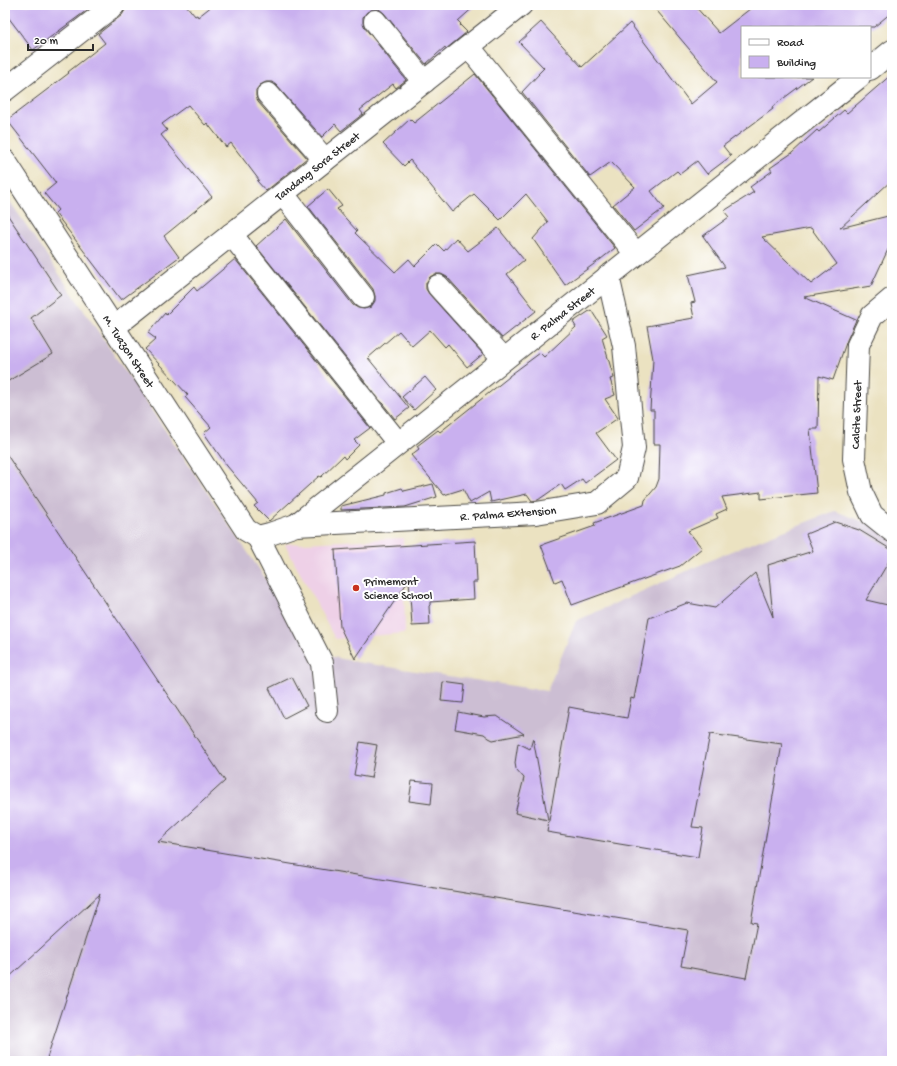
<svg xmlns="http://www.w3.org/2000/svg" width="897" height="1066" font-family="'Gochi Hand',sans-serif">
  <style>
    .built { fill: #eed0e7 }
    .industrial { fill: #ccbed3 }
    .building { fill: #c9b0ef; fill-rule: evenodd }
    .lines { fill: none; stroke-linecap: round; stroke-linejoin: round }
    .minor-casing { stroke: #484642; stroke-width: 24 }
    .minor { stroke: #fff; stroke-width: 22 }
    .poi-dot { fill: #c8321e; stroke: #fff; stroke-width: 1.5 }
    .labels { text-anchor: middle; stroke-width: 4; stroke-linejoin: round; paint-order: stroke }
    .street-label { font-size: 12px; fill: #2b2b2b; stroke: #fff }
    .poi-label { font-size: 12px; fill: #2b2b2b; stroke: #fff; text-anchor: start }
  </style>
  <rect width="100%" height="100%" fill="#fff"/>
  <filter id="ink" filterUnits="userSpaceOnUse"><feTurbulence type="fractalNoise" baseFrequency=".025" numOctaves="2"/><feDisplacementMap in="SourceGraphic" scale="8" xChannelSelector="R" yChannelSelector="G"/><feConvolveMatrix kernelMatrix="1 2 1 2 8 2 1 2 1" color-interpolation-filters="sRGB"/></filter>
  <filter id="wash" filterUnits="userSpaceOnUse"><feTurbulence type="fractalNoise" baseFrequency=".012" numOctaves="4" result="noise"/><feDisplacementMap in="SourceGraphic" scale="16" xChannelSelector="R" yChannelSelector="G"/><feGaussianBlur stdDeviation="0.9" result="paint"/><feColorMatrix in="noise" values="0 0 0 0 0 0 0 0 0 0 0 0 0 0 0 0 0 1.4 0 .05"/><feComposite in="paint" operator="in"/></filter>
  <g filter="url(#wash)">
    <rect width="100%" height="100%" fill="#ebe2c1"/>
    <path class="built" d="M403,538L405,633L335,639L285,544Z"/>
    <path class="industrial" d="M5,194L316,653L356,662L547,691L576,621L729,552L835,511L892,532V1061H5Z"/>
    <g id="blocks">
      <g class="building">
        <path d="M5,5H94L33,50L5,13Z"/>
        <path d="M126,5H186L195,16L197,15L198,17L213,5H476L458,21L461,24L460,25L467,32L446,49L445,47L426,64L384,13L379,9H373L367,12L363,17V23L365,28L406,80L396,88L393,84L360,110L363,114L341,131L335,124L322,137L277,86L272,82H266L260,85L256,90V96L258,102L307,158L266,191L257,181L259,180L231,143L226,147L207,123L205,125L188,105L162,124L167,130L161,135L212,197L164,236L179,257L121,300L55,213L58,210L44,193L56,183L7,120L69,73L68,72L105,43L98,34L122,15L125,10Z"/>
        <path d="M652,5H694L719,33L755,5H892V12L874,27H742V77H812L772,107L773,109L723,146L731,156L707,174L697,161L680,174L677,171L651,191L664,208L634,231L613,205L635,187L611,162L590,177L522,92L539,74H538L544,68L519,42L541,22L582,67L630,23L691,104L717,82Z"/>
        <path d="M475,74L615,248L601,259L565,285L533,239L548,222L526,194L500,220L474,194L452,212L410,160L404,166L383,144L410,119L414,123Z"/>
        <path d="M892,74V180L840,228L892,215V241L871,286L804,297L856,320L847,340L833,380L819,376L818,429H810L817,493L761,499V492L722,497L727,509L716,514L718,518L688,531L702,548L680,566L572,605L562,579L555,582L541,545L595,526L594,523L644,505L645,500L656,487L659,479L660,444H654V410H650L653,359L647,326L694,318L691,303L695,302L688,275L725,267L703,236L729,217L724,211L754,192L750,187L772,171L770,168L792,153L817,130L819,132L844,110L847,113ZM811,228L837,264L811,284L762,237Z"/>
        <path d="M328,189L342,206L337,209L357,231L355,233L395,272L409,259L415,266L437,244L444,251L456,238L468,251L498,228L524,260L507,274L536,311L502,338L447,277L441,274H435L430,277L426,283V289L429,294L483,354L467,367L448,344L445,347L430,330L412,346L399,331L368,358L409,408L395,419L256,246L286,219L353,305L358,308L364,309L371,307L375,301V296L373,289L308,206Z"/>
        <path d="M5,211L61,295L31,318L53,354L5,383Z"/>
        <path d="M235,259L370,428L354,440L359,445L345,459L343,456L321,477L319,476L269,521L254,506L258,503L227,466L204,433L211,427L185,397L188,395L145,349L156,339L148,333L165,313L166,315L194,287L197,291Z"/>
        <path d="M591,310L607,335L602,338L614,378L610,379L615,395L605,399L618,418L596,433L616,460L585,483L582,479L565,490L561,484L538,500L532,501L527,494L491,502L489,492L470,503L463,489L444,495L411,455L419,449L417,446L438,430L440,432L509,377V376L540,353L544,357L576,327L573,322Z"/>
        <path d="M425,377L436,390L414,410L402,397Z"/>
        <path d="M5,452L225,781L158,842L688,930L681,966L746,978L757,923L751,922L782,744L710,734L692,827L703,828L698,857L547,832L569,707L627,718L631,698L634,699L649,618L687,603L715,608L755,573L773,617L768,565L813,551L806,534L835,522L859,530L892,550V556L866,600L892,606V1061H46L100,894L5,981Z"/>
        <path d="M433,484L437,497L405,507L341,510V506L386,495V493L402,488L404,491Z"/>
        <path d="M475,541L477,582H473L474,599L430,602V605L429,606L430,625L412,626L409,580L355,659L340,627L335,550Z"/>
        <path d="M292,677L307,706L284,718L269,688Z"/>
        <path d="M443,682L465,685L463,703L441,701Z"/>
        <path d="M458,712L484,717L497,716L524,734L493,740L489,738L484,734L455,729Z"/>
        <path d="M533,738L548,820L515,813L524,778L516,769L515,763L518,743L530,749Z"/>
        <path d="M360,742L377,745L371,778L354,775Z"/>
        <path d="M412,781L433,783L431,804L409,801Z"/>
      </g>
    </g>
  </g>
  <g filter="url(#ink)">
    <use href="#blocks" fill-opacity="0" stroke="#484642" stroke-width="1"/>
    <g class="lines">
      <g class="minor-casing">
        <g id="minor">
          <path d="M375,21L424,82"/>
          <path d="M469,47L636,254"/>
          <path d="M870,69L892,51"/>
          <path d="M5,90L114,5"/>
          <path d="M268,94L325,160"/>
          <path d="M5,161L246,530L258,537"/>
          <path d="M283,194L363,297"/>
          <path d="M231,234L398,443"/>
          <path d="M438,286L504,359"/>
          <path d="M892,299L872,316L858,345L854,459L861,492L872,515L892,531"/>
          <path d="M113,328L521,5"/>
          <path d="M296,525L536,513L597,503L627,478L634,448L624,346L608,276"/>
          <path d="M258,537L270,534L296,525L859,77"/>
          <path d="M258,537L322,663L327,711"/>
        </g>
      </g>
      <use href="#minor" class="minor"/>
    </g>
  </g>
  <circle class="poi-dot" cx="356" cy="588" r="4"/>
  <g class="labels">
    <g class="street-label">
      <text transform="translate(317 166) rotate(-38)" y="4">Tandang Sora Street</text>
      <text transform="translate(562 313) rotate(-38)" y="4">R. Palma Street</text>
      <text transform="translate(129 351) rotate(57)" y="4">M. Tuazon Street</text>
      <text transform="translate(856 415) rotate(-88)" y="4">Calcite Street</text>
      <text transform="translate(508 513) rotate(-4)" y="4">R. Palma Extension</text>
    </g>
    <g class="poi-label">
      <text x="364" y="585">Primemont<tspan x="364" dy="14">Science School</tspan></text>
    </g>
  </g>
  <rect width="897" height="1066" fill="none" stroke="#fff" stroke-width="20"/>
  <rect x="741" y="26" width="130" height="52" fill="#ffffff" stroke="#aaaaaa"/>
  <rect x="749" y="39" width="20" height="6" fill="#ffffff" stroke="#aaaaaa"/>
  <text x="777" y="46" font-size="12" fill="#2b2b2b">Road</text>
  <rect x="749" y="56" width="20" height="12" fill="#c9b0ef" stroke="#aaaaaa"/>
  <text x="777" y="66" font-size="12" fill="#2b2b2b">Building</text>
  <path d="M28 44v6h65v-6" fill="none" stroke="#2b2b2b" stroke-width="2"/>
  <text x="34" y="44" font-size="12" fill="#2b2b2b" stroke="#ffffff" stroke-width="3" paint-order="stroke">20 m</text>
</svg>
